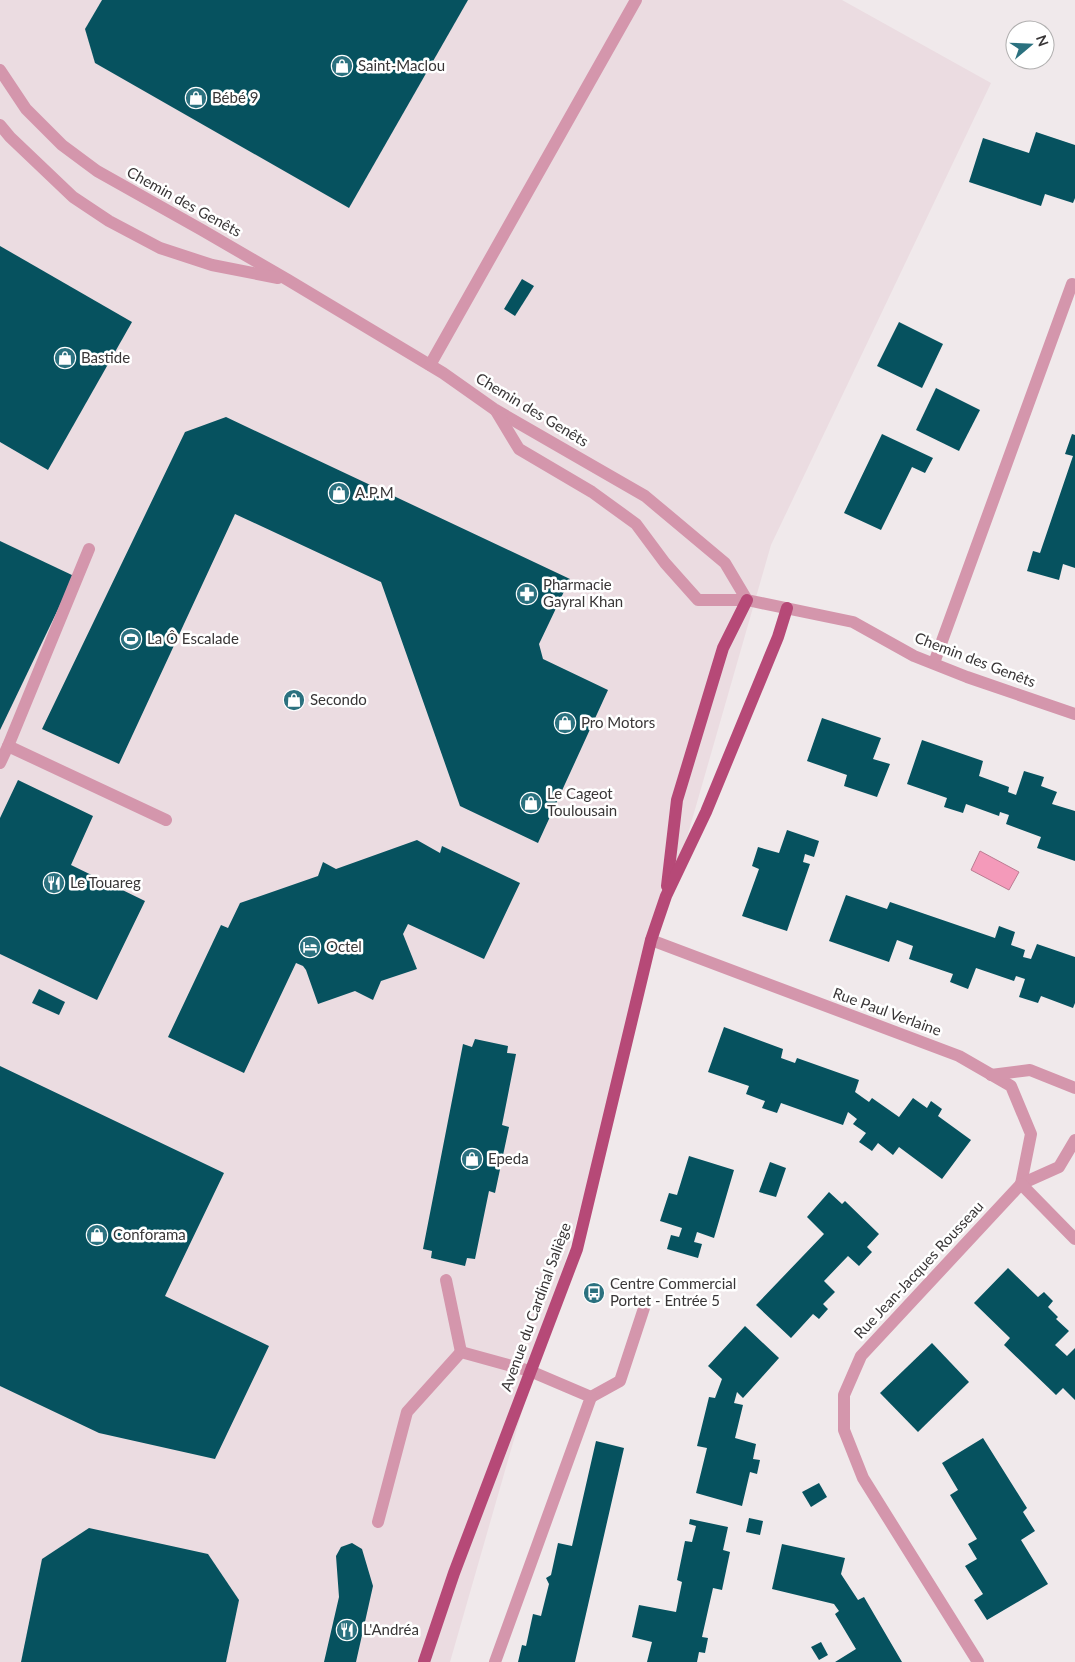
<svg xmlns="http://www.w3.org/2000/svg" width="1075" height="1662" font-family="Lato,sans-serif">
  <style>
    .built { fill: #ebdce1 }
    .water { fill: #f49aba; stroke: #bc7c93 }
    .building { fill: #06525f }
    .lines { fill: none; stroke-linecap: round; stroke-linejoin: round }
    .minor { stroke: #d496ac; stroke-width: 12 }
    .major { stroke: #b64977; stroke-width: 12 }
    .labels { text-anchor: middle; stroke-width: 5; stroke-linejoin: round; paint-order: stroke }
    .poi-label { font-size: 15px; fill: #393637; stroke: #fff; text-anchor: start }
    .street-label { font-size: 15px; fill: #393637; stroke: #fff }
  </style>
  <rect width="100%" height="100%" fill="#f0e9eb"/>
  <path class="built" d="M0,0H842L991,83L771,545L450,1662H0Z"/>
  <path class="water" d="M980,851L1019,872L1009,890L971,870Z"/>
  <g class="building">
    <path d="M102,0H468L349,208L95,63L85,29Z"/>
    <path d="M1036,132L1075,145V198L1073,203L1045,194L1041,206L969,182L983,138L1029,153Z"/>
    <path d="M0,246L132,322L48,470L0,442Z"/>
    <path d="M522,279L534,286L515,316L504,309Z"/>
    <path d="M899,322L943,344L922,388L877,366Z"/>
    <path d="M936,388L980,410L959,451L916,430Z"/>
    <path d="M226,417L570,579L539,644L543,659L608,690L538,843L460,806L381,582L235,514L119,764L42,729L185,432Z"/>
    <path d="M882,434L933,458L925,473L912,467L881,530L844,513Z"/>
    <path d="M1072,434L1075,435V568L1063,564L1059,580L1027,571L1033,551L1040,553L1073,456L1065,454Z"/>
    <path d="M0,541L74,576L0,730Z"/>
    <path d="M822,718L881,738L873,759L890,764L877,797L844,786L847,775L807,761Z"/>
    <path d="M922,740L983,761L979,776L1009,787L1008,792L1016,795L1024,771L1044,777L1041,786L1057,792L1052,804L1075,811V861L1037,848L1041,837L1006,824L1009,815L1000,812L999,816L966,804L963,813L944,807L947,798L907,784Z"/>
    <path d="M18,780L93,816L71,865L145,901L97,1000L0,954V818Z"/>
    <path d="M787,830L819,841L814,857L805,854L803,862L810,864L787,931L742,916L759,869L752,866L758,847L779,853Z"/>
    <path d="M417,840L440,853L442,846L520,883L484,959L408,924L403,934L417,969L381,981L373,1000L355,991L318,1004L306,970L303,966L296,963L244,1073L168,1037L221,925L228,928L240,903L318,876L323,862L336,869Z"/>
    <path d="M846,895L887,909L890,902L995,938L999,926L1015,932L1011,945L1025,950L1023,957L1031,959L1037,944L1075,957V1003L1073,1008L1041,996L1038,1003L1019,997L1025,979L1016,976L1014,981L976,968L968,989L950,982L953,974L909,959L913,946L897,940L889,962L829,941Z"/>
    <path d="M39,989L65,1002L59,1015L32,1003Z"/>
    <path d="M724,1027L783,1049L781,1058L795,1063L797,1058L859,1080L855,1092L869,1102L872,1098L899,1117L913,1098L927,1108L931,1101L942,1109L938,1116L971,1140L942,1179L899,1147L893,1155L878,1143L872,1151L859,1142L866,1133L853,1124L857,1119L848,1112L843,1125L781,1103L777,1113L762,1108L765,1101L746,1094L749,1086L708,1072Z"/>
    <path d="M475,1039L508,1046L507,1053L516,1054L502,1125L509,1127L495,1193L489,1191L475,1259L467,1258L465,1266L431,1258L432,1251L423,1249L463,1044L472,1047Z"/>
    <path d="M0,1066L224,1173L165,1296L269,1346L215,1459L99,1433L0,1386Z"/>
    <path d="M689,1156L734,1170L714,1238L697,1232L694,1242L702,1244L698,1258L667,1249L671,1235L679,1237L682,1228L660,1221L669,1193L677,1195Z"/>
    <path d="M770,1162L786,1168L776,1197L759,1192Z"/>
    <path d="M829,1192L842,1204L845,1201L879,1234L867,1247L872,1252L859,1266L848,1256L824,1281L835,1292L823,1304L828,1309L819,1319L813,1314L791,1338L756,1305L824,1234L807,1217Z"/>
    <path d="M1008,1268L1038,1297L1044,1292L1053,1301L1048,1307L1058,1317L1056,1319L1069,1331L1055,1345L1067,1356L1075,1348V1400L1063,1388L1056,1395L1004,1345L1010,1338L974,1303Z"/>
    <path d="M745,1326L779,1358L743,1398L737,1392L734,1403L743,1405L735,1438L756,1444L753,1459L760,1460L757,1474L750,1472L742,1506L696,1493L707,1448L697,1446L709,1397L715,1398L722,1379L708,1366Z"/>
    <path d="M932,1343L969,1382L918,1432L880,1393Z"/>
    <path d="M983,1438L1027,1508L1023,1512L1035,1531L1021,1540L1048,1584L987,1620L974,1600L983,1594L965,1566L977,1559L968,1544L977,1539L950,1495L958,1490L942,1463Z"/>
    <path d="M596,1441L624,1448L575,1662H518L522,1645L526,1646L533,1614L541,1616L549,1584L546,1578L551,1575L558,1543L572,1546Z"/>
    <path d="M819,1483L827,1497L811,1507L802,1492Z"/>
    <path d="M749,1518L763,1521L760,1535L746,1532Z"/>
    <path d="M690,1519L728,1527L723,1550L730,1552L722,1590L713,1588L702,1637L708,1638L705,1653L699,1652L697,1662H647L652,1642L632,1637L639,1605L676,1612L682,1582L677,1580L685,1541L692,1542L696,1526L689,1524Z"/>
    <path d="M89,1528L208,1554L239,1600L226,1662H21L42,1559Z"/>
    <path d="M352,1543L362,1549L373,1586L356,1662H324L339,1597L336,1556L341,1547Z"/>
    <path d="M782,1544L845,1558L841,1574L858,1600L864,1597L902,1662H835L856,1649L835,1614L839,1611L834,1604L772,1589Z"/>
    <path d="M821,1642L828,1655L819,1660L811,1647Z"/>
  </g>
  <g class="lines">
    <g class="minor">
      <path d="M0,70L26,109L62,145L97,171L202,230L288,280L443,373L494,409L645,496L725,563L747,600"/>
      <path d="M0,125L10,137L73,197L109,221L160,248L212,265L278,278"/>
      <path d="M430,365L636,0"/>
      <path d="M496,411L519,449L592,492L636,524L665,563L698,600H747L853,622L914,656L967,677L1075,714"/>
      <path d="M89,549L8,746L166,820"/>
      <path d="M934,663L1072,284"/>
      <path d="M0,763L8,746"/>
      <path d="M651,940L959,1056L1011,1086L1031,1134L1021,1184"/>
      <path d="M991,1075L1030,1070L1075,1088"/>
      <path d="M1021,1184L1059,1167L1075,1140"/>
      <path d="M446,1280L461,1352"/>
      <path d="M591,1397L620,1381L644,1308"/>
      <path d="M378,1522L407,1412L461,1352L530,1371L591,1397L495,1662"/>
      <path d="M978,1662L863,1478L844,1430V1395L861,1356L1021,1184L1075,1239"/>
    </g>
    <g class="major">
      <path d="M667,886L677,800L723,648L747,600"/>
      <path d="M424,1662L454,1573L577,1249L651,940L666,896L706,812L778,637L787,608"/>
    </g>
  </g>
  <defs>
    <g id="shop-disc" transform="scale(1.125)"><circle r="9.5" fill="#2b717f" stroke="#fff"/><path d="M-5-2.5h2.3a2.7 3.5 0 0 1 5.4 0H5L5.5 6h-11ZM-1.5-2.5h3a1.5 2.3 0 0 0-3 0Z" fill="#fff"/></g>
    <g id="pharmacy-disc" transform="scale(1.125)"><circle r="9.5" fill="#2b717f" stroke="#fff"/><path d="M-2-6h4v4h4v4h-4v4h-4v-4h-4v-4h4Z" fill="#fff"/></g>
    <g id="stadium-disc" transform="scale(1.125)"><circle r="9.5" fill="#2b717f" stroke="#fff"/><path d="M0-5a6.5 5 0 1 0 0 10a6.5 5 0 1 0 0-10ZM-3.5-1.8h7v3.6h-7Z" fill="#fff"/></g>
    <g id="restaurant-disc" transform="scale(1.125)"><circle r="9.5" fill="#2b717f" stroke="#fff"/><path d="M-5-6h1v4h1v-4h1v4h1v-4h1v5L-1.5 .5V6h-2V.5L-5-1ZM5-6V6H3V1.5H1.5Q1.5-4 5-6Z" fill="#fff"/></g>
    <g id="hotel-disc" transform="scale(1.125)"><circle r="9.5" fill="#2b717f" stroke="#fff"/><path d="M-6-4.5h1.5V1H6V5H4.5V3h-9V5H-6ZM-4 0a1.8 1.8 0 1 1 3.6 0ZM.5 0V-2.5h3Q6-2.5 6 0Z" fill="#fff"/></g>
    <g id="bus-disc" transform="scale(1.125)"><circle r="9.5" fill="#2b717f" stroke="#fff"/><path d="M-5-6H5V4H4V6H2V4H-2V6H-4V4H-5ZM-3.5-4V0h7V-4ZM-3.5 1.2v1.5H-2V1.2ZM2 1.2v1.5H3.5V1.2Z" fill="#fff"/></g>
  </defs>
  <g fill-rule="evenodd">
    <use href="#shop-disc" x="342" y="66"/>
    <use href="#shop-disc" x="196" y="98"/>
    <use href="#shop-disc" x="65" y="358"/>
    <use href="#shop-disc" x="339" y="493"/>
    <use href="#pharmacy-disc" x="527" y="594"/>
    <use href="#stadium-disc" x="131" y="639"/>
    <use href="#shop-disc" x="294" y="700"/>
    <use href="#shop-disc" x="565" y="723"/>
    <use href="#shop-disc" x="531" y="803"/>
    <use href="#restaurant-disc" x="54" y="883"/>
    <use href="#hotel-disc" x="310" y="947"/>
    <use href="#shop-disc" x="472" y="1159"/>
    <use href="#shop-disc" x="97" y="1235"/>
    <use href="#bus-disc" x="594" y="1293"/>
    <use href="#restaurant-disc" x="347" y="1630"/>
  </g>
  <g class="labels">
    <g class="poi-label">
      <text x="358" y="71">Saint-Maclou</text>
      <text x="212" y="103">Bébé 9</text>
      <text x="81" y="363">Bastide</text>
      <text x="355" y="498">A.P.M</text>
      <text x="543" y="590">Pharmacie<tspan x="543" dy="17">Gayral Khan</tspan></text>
      <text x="147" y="644">La Ô Escalade</text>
      <text x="310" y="705">Secondo</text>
      <text x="581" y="728">Pro Motors</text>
      <text x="547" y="799">Le Cageot<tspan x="547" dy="17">Toulousain</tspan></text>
      <text x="70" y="888">Le Touareg</text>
      <text x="326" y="952">Octel</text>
      <text x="488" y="1164">Epeda</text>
      <text x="113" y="1240">Conforama</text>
      <text x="610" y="1289">Centre Commercial<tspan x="610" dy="17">Portet - Entrée 5</tspan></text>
      <text x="363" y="1635">L'Andréa</text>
    </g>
    <g class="street-label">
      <text transform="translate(184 202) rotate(29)" y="5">Chemin des Genêts</text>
      <text transform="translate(532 410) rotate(31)" y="5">Chemin des Genêts</text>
      <text transform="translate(975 660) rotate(21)" y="5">Chemin des Genêts</text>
      <text transform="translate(887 1012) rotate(20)" y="5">Rue Paul Verlaine</text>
      <text transform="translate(919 1270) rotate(-47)" y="5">Rue Jean-Jacques Rousseau</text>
      <text transform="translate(536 1307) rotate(-70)" y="5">Avenue du Cardinal Saliège</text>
    </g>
  </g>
  <g transform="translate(1030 45) rotate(71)"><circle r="24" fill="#ffffff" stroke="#b0afaf"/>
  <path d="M0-4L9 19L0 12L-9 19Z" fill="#2b717f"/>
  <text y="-8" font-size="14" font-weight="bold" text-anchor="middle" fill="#393637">N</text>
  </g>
</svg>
